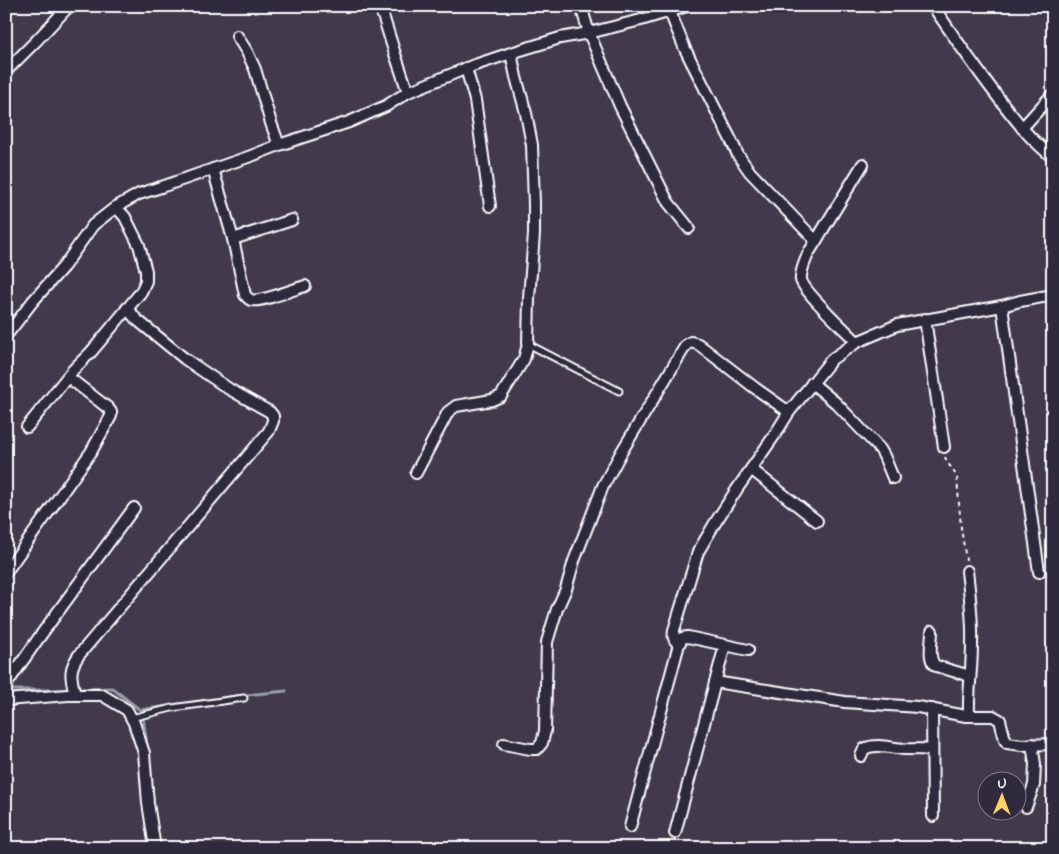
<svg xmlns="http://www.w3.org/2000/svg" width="1059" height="854" font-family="Mynerve,sans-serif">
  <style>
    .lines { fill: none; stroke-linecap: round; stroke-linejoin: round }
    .stream { stroke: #94a3ac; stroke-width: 3 }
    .lane-casing { stroke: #fff; stroke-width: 9 }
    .street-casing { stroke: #fff; stroke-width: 14 }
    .path { stroke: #fff; stroke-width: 2; stroke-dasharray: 4 4; stroke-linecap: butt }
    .lane { stroke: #2f2a3d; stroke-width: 5 }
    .street { stroke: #2f2a3d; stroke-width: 10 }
  </style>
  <rect width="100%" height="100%" fill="#43394c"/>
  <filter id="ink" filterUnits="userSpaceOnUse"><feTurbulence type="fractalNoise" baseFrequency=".02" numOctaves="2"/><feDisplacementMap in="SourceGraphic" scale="10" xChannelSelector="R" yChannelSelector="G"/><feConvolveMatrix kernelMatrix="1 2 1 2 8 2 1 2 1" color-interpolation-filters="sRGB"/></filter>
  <g filter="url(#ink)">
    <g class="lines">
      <g class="stream">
        <path d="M6,582L50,518"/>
        <path d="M82,689L112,688L140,710L236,696L286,691"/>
        <path d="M14,690H65"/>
        <path d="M143,718L148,752"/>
        <path d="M152,788L153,807"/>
      </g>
      <g class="lane-casing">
        <g id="lane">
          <path d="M528,344L619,391"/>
          <path d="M131,718L172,708L244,698"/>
        </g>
      </g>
      <g class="street-casing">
        <g id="street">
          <path d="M380,6L395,54L408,92"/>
          <path d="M581,6L589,33L620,106L668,202L689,228"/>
          <path d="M933,6C962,49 992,92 1025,131C1033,141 1044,149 1053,158"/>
          <path d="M670,12L685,49L731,140L738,155L750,172L816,241"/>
          <path d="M237,36L247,52L255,69L271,123L279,145"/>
          <path d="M466,68L475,100L490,206"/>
          <path d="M6,71L37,40L69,6"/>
          <path d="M1022,128L1052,95"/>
          <path d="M213,169L233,239L245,295C247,297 248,299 251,300C259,303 295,289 305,286"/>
          <path d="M233,239L292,220"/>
          <path d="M1002,306L1039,572"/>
          <path d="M925,319L944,447"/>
          <path d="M9,332L33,301L64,266L93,225L116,207"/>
          <path d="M857,342C846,331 804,292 801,280C800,271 805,262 808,254L863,164"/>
          <path d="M812,383L836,403L880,449L884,456L893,478"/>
          <path d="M27,427L73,370L92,351L141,292L146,281V271L139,245L125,217L116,207L139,194L161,187L251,156L279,145L349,122L386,106L408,92L472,66L511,53L560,38L589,33L641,20L687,6"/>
          <path d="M751,469L817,521"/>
          <path d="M416,473L448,412L456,406L492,400L501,396L524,359L528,344L529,298L534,234V204L532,145L526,113L516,77L511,53"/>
          <path d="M967,571C970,596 973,620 972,645C972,669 968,692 969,716"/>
          <path d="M6,572L91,452L111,416V412L108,408L68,377"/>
          <path d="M932,631C932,642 927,660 936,666L970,676"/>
          <path d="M679,644C673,640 673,637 674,630L698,552L715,523L737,489L774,436L789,412L832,359L857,342L897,325L1002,306L1020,301L1053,295"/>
          <path d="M715,682L845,702L918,707L966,716H993L1000,720L1005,740L1007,743L1022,745L1053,744"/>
          <path d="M6,685L38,639L134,508"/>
          <path d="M75,695C71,678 68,670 79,655L269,431L273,421V416L270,412L229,389L185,359L136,319L127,308"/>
          <path d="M6,700L68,695H102L127,710L134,723L144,753L148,803L155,848"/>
          <path d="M932,709L933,816"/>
          <path d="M504,744L530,749H537L542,743L545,731L547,642L557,609L566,589L574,561L603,486L622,451L686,345L691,342L698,344L755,388L789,412"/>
          <path d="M861,756L864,749C876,743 891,748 904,749C913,749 923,749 932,750"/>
          <path d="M1026,807L1034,785L1035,764L1032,744"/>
          <path d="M630,827L679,644L682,638L688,637L748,650"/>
          <path d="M675,833L725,645"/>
        </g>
      </g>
      <path class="path" d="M945,457C948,465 954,470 957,478L961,528L966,560"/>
      <use href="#lane" class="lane"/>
      <use href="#street" class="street"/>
    </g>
  </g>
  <rect width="1059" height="854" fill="none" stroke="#2f2a3d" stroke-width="25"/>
  <rect x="12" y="12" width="1034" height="829" fill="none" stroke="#fff" stroke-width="2" filter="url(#ink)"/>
  <g transform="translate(1002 796) rotate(1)"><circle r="24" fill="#2f2a3d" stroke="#827f8b"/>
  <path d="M0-4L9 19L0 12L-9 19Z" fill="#ffd166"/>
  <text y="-8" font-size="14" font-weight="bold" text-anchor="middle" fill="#ffffff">U</text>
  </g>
</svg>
